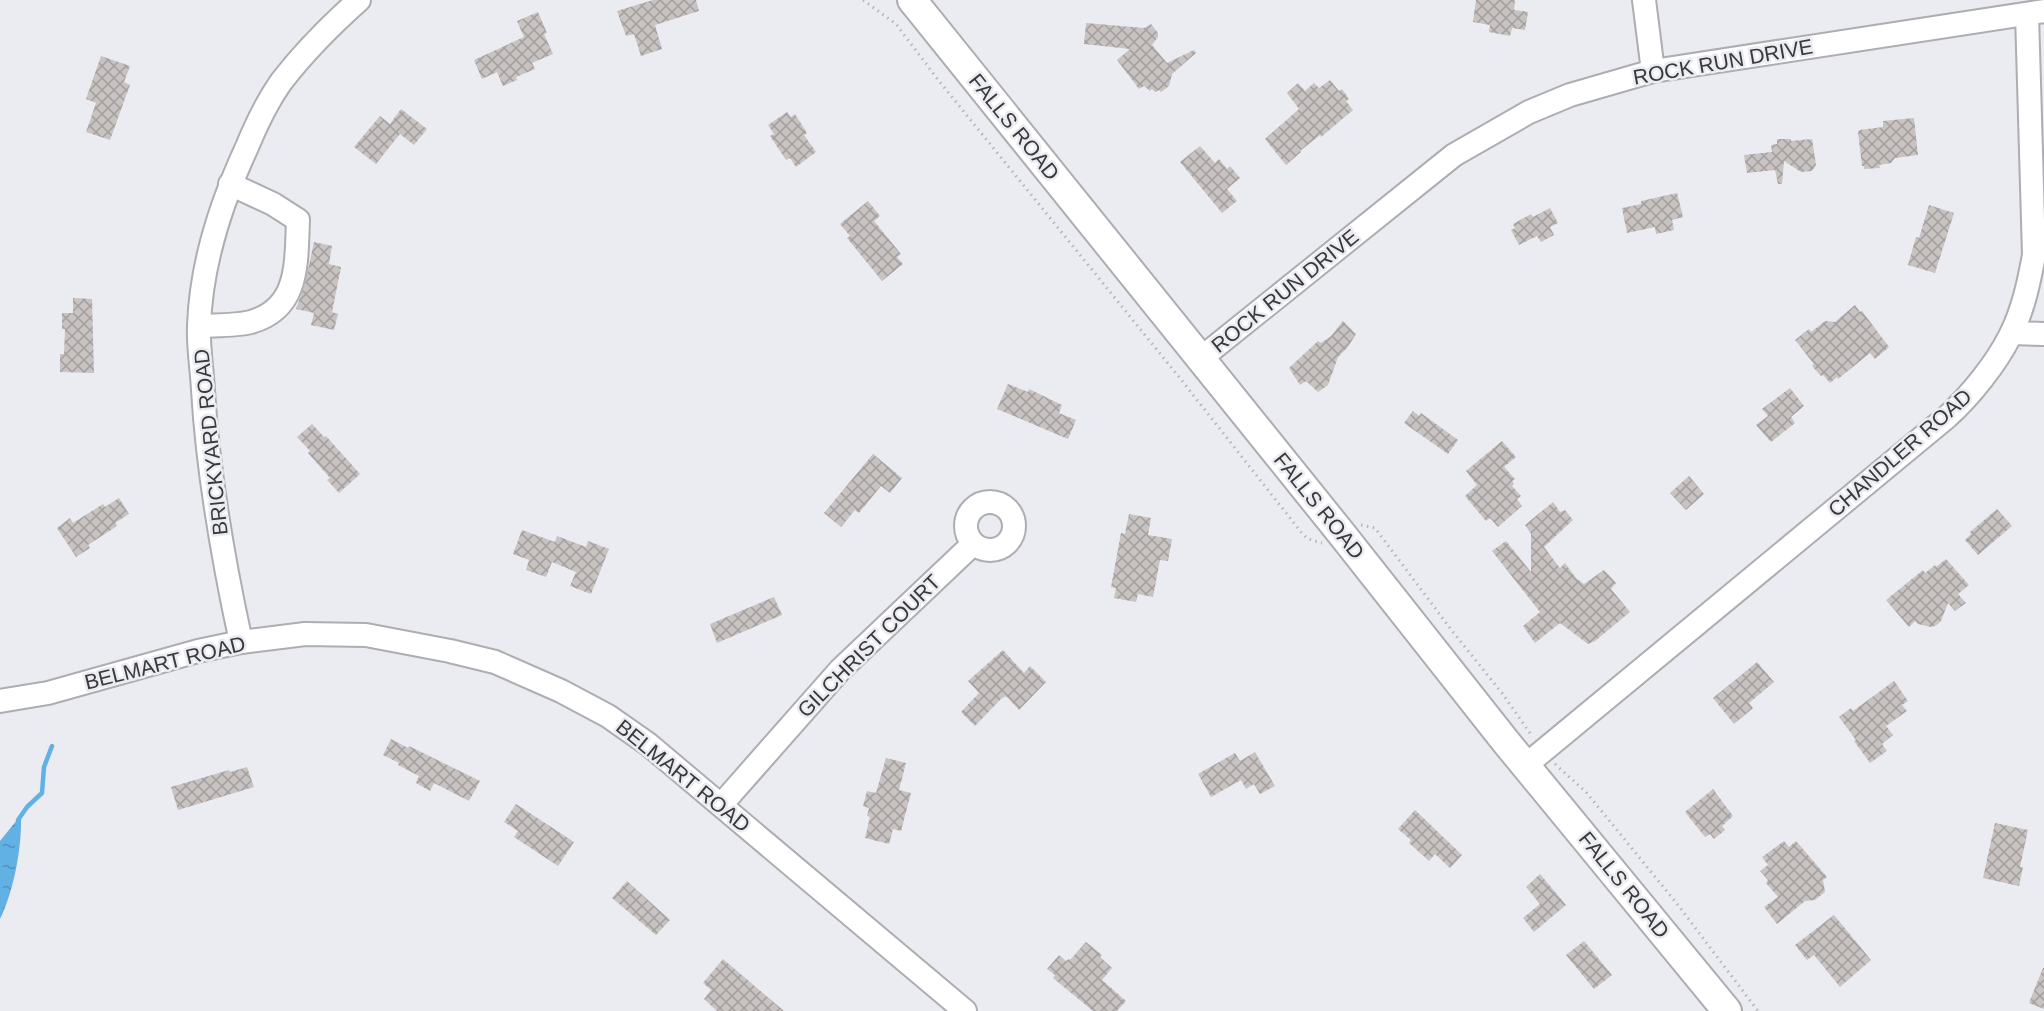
<svg xmlns="http://www.w3.org/2000/svg" width="2044" height="1011" font-family="Helvetica,sans-serif">
  <style>
    .water { fill: url(#water-ripples) }
    .lines { fill: none; stroke-linecap: round; stroke-linejoin: round }
    .stream { stroke: #62b1e5; stroke-width: 4.5 }
    .building { fill: url(#building-cross-hatch) }
    .minor-casing { stroke: #adadb2; stroke-width: 26 }
    .major-casing { stroke: #adadb2; stroke-width: 32 }
    .path { stroke: #b4b5b9; stroke-width: 3; stroke-dasharray: 1.5 4.5; stroke-linecap: butt }
    .minor { stroke: #fff; stroke-width: 22 }
    .major { stroke: #fff; stroke-width: 28 }
    .labels { text-anchor: middle; stroke-width: 5; stroke-linejoin: round; paint-order: stroke }
    .street-label { font-size: 21px; fill: #39393b; stroke: #ebecf1 }
  </style>
  <defs>
    <pattern id="water-ripples" width="26" height="14" patternUnits="userSpaceOnUse" patternTransform="scale(1.5)"><rect width="26" height="14" fill="#62b1e5"/><path d="M2 4q2-2 4 0t4 0M15 11q2-2 4 0t4 0" fill="none" stroke="#5291bb"/></pattern>
    <pattern id="building-cross-hatch" width="8" height="8" patternUnits="userSpaceOnUse" patternTransform="scale(1.5)"><rect width="8" height="8" fill="#c8c2c1"/><path d="M0 0l8 8M0 8l8-8" fill="none" stroke="#a39f9e"/></pattern>
  </defs>
  <rect width="100%" height="100%" fill="#ebecf1"/>
  <path class="water" d="M21,815C22,847 14,890 0,919V841Z"/>
  <g class="lines">
    <path class="stream" d="M18,820L27,807L42,793L44,767L52,746"/>
  </g>
  <g class="building">
    <path d="M653,0H696L699,11L655,25L662,49L641,56L634,34L626,36L617,11Z"/>
    <path d="M1476,0H1515L1514,10L1528,12L1525,30L1512,28L1510,36L1489,32L1490,25L1473,22Z"/>
    <path d="M538,12L547,33L544,34L553,54L532,63L535,69L516,77L517,80L503,86L497,72L482,79L474,60L524,37L517,21Z"/>
    <path d="M1086,23L1144,28L1151,24L1158,33V37L1152,45L1167,63L1194,50L1196,53L1172,74L1169,86L1161,92L1159,90L1155,92L1152,89L1150,91L1144,86L1139,89L1117,60L1130,49L1084,44Z"/>
    <path d="M101,56L130,66L124,82L130,85L110,140L86,132L96,103L86,99Z"/>
    <path d="M1330,80L1339,91L1342,89L1349,99L1346,101L1353,110L1321,137L1320,135L1300,151L1301,152L1286,165L1265,139L1299,109L1287,93L1298,83L1305,91L1314,83L1319,88Z"/>
    <path d="M401,109L427,129L414,145L400,134L376,164L354,147L380,116L390,124Z"/>
    <path d="M787,112L791,117L795,114L807,133L804,135L816,152L796,167L790,158L786,160L770,136L774,134L768,125Z"/>
    <path d="M1914,118L1918,155L1895,158L1891,163L1879,165L1880,168L1864,169V166H1862L1858,132L1860,130L1883,127V121Z"/>
    <path d="M1777,139H1791V141L1812,139L1816,165L1812,171L1801,172L1784,161L1782,184H1778L1775,170L1747,173L1744,155L1772,152L1771,145L1777,144Z"/>
    <path d="M1200,146L1215,163L1219,159L1227,169L1230,166L1240,178L1227,189L1237,201L1222,213L1180,162Z"/>
    <path d="M1677,193L1683,217L1672,220L1674,230L1656,234L1655,227L1627,233L1622,208L1641,204V201Z"/>
    <path d="M868,201L880,216L874,221L901,254L897,257L903,264L882,281L847,238L850,236L840,224Z"/>
    <path d="M1929,205L1954,213L1935,273L1908,265L1916,237L1919,238Z"/>
    <path d="M1550,208L1558,223L1550,227L1554,235L1541,242L1537,236L1519,245L1511,230L1515,228L1513,224L1531,214L1533,217Z"/>
    <path d="M314,242L332,246L329,264L341,267L332,312L338,314L334,330L311,325L314,313L296,309L305,284Z"/>
    <path d="M73,298L92,299L94,373L60,372V354H64L65,329H62V313H73Z"/>
    <path d="M1855,305L1860,312L1862,311L1889,347L1875,359L1870,353L1838,379L1837,377L1830,383L1823,375L1821,376L1812,366L1814,364L1795,340L1809,329L1811,332L1825,321L1835,322Z"/>
    <path d="M1343,321L1356,334L1348,347L1338,357L1328,385L1318,392L1306,381L1300,385L1289,368L1318,341L1321,343L1331,336Z"/>
    <path d="M1008,384L1028,392L1029,389L1062,405L1059,413L1076,420L1068,439L997,409Z"/>
    <path d="M1790,388L1804,406L1791,417L1795,423L1771,442L1756,425L1768,416L1762,409Z"/>
    <path d="M1413,411L1419,416L1421,413L1458,440L1448,454L1404,423Z"/>
    <path d="M312,424L324,437L326,436L360,474L339,493L327,480L330,478L308,453L310,451L297,437Z"/>
    <path d="M1502,441L1516,457L1504,467L1515,479L1512,481L1514,484L1512,486L1521,496L1517,499L1522,506L1498,527L1490,518L1486,521L1465,496L1477,485L1466,471Z"/>
    <path d="M873,454L902,478L890,493L881,486L859,513L855,510L841,527L824,513Z"/>
    <path d="M1689,476L1704,494L1686,510L1670,493Z"/>
    <path d="M119,498L129,514L115,523L117,526L88,545L90,548L76,557L57,528L70,518L73,523L103,504L105,507Z"/>
    <path d="M1553,502L1560,512L1565,510L1573,520L1544,547L1560,568L1565,563L1576,578L1584,584L1604,570L1616,583L1611,589L1630,612L1595,641L1588,644L1560,623L1535,643L1523,626L1540,612L1492,551L1506,541L1531,572V534L1525,525Z"/>
    <path d="M1997,509L2012,526L1978,555L1965,540L1971,534L1970,532Z"/>
    <path d="M1129,514L1151,518L1148,535L1172,539L1168,561L1160,560L1153,597L1138,594L1136,602L1114,598L1116,588L1111,587L1121,533L1125,534Z"/>
    <path d="M522,530L555,542L557,536L586,547L588,541L609,549L591,594L570,586L576,572L552,562L546,577L526,570L529,560L513,554Z"/>
    <path d="M1946,559L1969,585L1958,594L1966,603L1955,611L1948,603L1941,621L1937,625L1931,627L1918,624L1915,621L1909,627L1886,600L1923,570L1925,573L1935,565L1936,567Z"/>
    <path d="M774,597L782,615L717,643L710,624Z"/>
    <path d="M1003,650L1024,673L1030,666L1046,682L1019,710L1006,696L1001,699L975,726L961,712L979,693L968,681Z"/>
    <path d="M1757,662L1774,682L1749,703L1753,708L1734,724L1713,698Z"/>
    <path d="M1894,681L1908,701L1902,705L1907,711L1886,726L1893,735L1882,744L1887,751L1870,763L1854,741L1856,740L1839,717L1851,708L1853,711Z"/>
    <path d="M391,739L408,748L409,746L480,781L469,801L434,783L430,791L416,783L419,776L398,765L399,763L383,755Z"/>
    <path d="M1255,752L1275,786L1260,794L1254,784L1246,789L1241,780L1211,797L1198,774L1235,753L1240,761Z"/>
    <path d="M886,758L906,763L899,790L911,793L901,831L893,829L889,844L865,838L870,817L867,816L869,808L863,806L867,791L876,793Z"/>
    <path d="M247,767L254,787L178,810L171,787L229,770L230,772Z"/>
    <path d="M1713,789L1733,816L1722,826L1725,830L1714,839L1710,834L1705,837L1685,812Z"/>
    <path d="M516,804L574,842L558,866L514,837L518,831L504,822Z"/>
    <path d="M1415,810L1462,855L1450,868L1435,854L1429,861L1409,843L1411,840L1398,829Z"/>
    <path d="M1995,823L2028,830L2020,867H2023L2019,886L1983,878Z"/>
    <path d="M1784,841L1789,847L1796,841L1827,877L1823,880L1825,892L1815,900L1805,901L1777,924L1764,907L1778,897L1766,883L1768,880L1760,871L1768,865L1762,857Z"/>
    <path d="M1540,874L1566,905L1534,932L1523,918L1540,904L1526,887Z"/>
    <path d="M627,881L670,920L656,935L612,898Z"/>
    <path d="M1834,915L1871,960L1840,987L1814,955L1807,960L1795,945Z"/>
    <path d="M1584,941L1612,975L1594,989L1566,955Z"/>
    <path d="M1086,942L1102,955L1100,957L1112,968L1102,980L1126,1001L1117,1011H1093L1053,978L1055,975L1047,969L1059,955L1066,961L1069,959L1070,960Z"/>
    <path d="M723,959L784,1011H717L704,999L711,990L703,983Z"/>
    <path d="M2043,968H2044V1009L2029,1003Z"/>
  </g>
  <g class="lines">
    <g class="minor-casing">
      <g id="minor">
        <path d="M1644,0L1653,71"/>
        <path d="M199,326C215,325 235,326 251,322C300,308 296,262 298,220L273,204L230,184"/>
        <path d="M2012,333L2044,334"/>
        <path d="M1200,359L1454,155L1529,112L1570,95L1653,71L2044,11"/>
        <circle cx="990" cy="526" r="24"/>
        <path d="M241,642C223,559 208,475 203,390C202,369 198,347 199,326C201,263 221,203 247,147C256,125 267,102 281,82C304,52 331,25 359,0"/>
        <path d="M0,701L48,693L198,651L241,642L305,634L366,635L450,651L495,662L561,691L608,716L648,744L965,1011"/>
        <path d="M1526,765L1947,417C1970,396 1996,364 2010,336C2023,311 2029,282 2034,255L2027,14"/>
        <path d="M721,805L840,670L973,544"/>
      </g>
    </g>
    <g class="major-casing">
      <path id="major" d="M912,0L1341,533L1506,742L1727,1011"/>
    </g>
    <g class="path">
      <path d="M863,0L896,24L939,81L1179,377L1301,532L1308,539L1322,543"/>
      <path d="M1361,525L1375,528L1453,632L1502,693L1532,736"/>
      <path d="M1555,764L1586,792L1678,905L1758,1011"/>
    </g>
    <use href="#minor" class="minor"/>
    <use href="#major" class="major"/>
  </g>
  <g class="labels">
    <g class="street-label">
      <text transform="translate(1723 62) rotate(-10)" y="7">ROCK RUN DRIVE</text>
      <text transform="translate(1014 127) rotate(51)" y="7">FALLS ROAD</text>
      <text transform="translate(1285 291) rotate(-39)" y="7">ROCK RUN DRIVE</text>
      <text transform="translate(211 442) rotate(-96)" y="7">BRICKYARD ROAD</text>
      <text transform="translate(1900 453) rotate(-41)" y="7">CHANDLER ROAD</text>
      <text transform="translate(1319 506) rotate(51)" y="7">FALLS ROAD</text>
      <text transform="translate(869 646) rotate(-45)" y="7">GILCHRIST COURT</text>
      <text transform="translate(165 663) rotate(-14)" y="7">BELMART ROAD</text>
      <text transform="translate(683 776) rotate(39)" y="7">BELMART ROAD</text>
      <text transform="translate(1624 885) rotate(51)" y="7">FALLS ROAD</text>
    </g>
  </g>
</svg>
